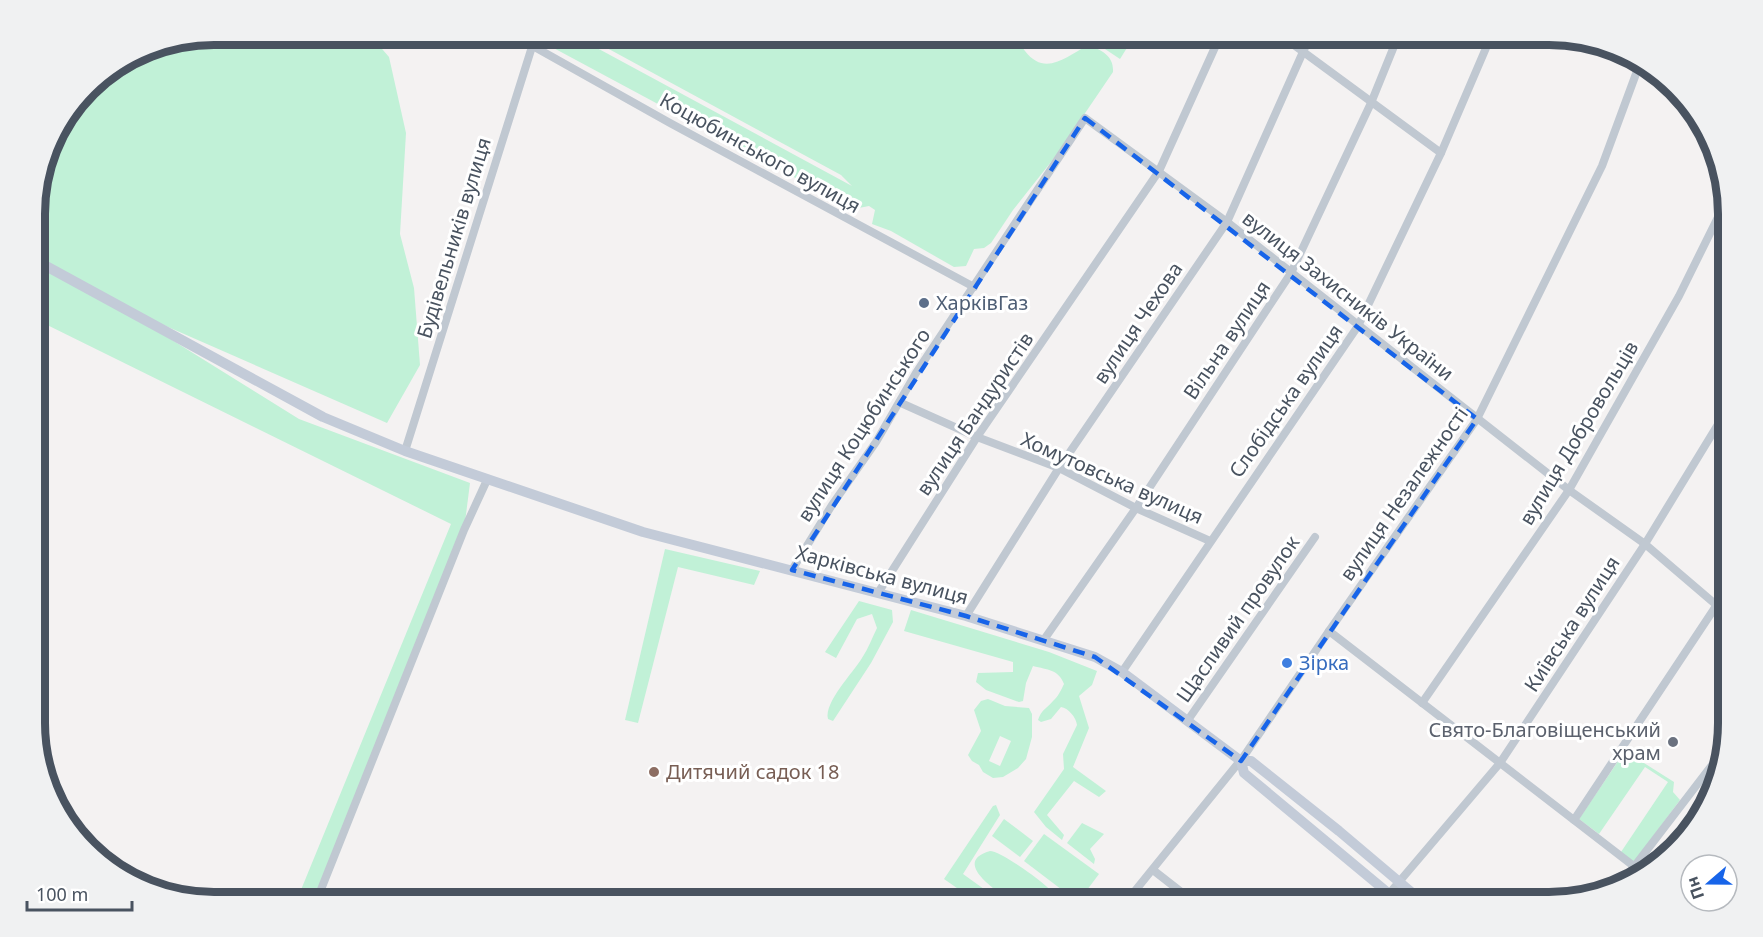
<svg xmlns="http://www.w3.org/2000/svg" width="1763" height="937" font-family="'Noto Sans',sans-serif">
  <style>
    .green { fill: #c1f1d7; fill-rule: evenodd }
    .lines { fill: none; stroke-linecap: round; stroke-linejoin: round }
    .street { stroke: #c0c8d1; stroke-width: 8 }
    .secondary { stroke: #c3cbd8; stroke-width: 10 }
    .marked { fill: none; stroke: #1764e9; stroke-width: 4.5; stroke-dasharray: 12 8; stroke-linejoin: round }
    .service-dot { fill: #5c6f8a; stroke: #fff; stroke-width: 2 }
    .shop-dot { fill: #3f7fe0; stroke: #fff; stroke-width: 2 }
    .worship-dot { fill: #6b7280; stroke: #fff; stroke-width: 2 }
    .education-dot { fill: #8d6e63; stroke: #fff; stroke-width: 2 }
    .labels { text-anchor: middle; stroke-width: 6; stroke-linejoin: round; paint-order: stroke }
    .street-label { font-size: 20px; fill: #495360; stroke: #fff }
    .service-label { font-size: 20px; fill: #4e5e75; stroke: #fff; text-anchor: start }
    .shop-label { font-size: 20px; fill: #366cbe; stroke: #fff; text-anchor: start }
    .worship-label { font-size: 20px; fill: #5b616d; stroke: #fff; text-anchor: end }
    .education-label { font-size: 20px; fill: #785e54; stroke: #fff; text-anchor: start }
    .rim { fill: none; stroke: #495360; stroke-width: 8 }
  </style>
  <rect width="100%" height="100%" fill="#f4f2f2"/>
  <g class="green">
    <path d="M214,35H370L389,57L406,133L400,234L414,288L420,365L387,423L111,302L299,419L470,483L464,530L316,902H296L451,524L35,319V202L53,135L96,79L146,48Z"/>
    <path d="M548,35H573L852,186L841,175L583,35H1016C1017,41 1021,46 1025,51C1045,77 1066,57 1088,45C1102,50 1114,56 1113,72L1058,153L1013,210L991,243L984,248L974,249L966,266L954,267L891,231L872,224L875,210L869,206L849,210L829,196L548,45Z"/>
    <path d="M1102,35H1135L1120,59L1105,49Z"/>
    <path d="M665,549L760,571L754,585L678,567L638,723L625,720Z"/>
    <path d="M859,601L892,610L893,622L871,663L833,721L828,719C824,702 853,673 862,658C868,649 872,638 877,628L872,614L857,619L836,658L825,652Z"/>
    <path d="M911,610L1049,652L1097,671L1092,685L1079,696L1089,728L1073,767L1106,791L1099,797L1074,781L1047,815L1064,835L1062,840L1046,827L1034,812L1064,769L1063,754L1077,725C1076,717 1068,708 1061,707L1051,719L1041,722L1038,720C1041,710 1046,709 1053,701C1058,697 1061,690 1064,684C1058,669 1048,670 1033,666L1026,683L1023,701L1019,702L986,690L976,682L978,673L1013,672V662L904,631Z"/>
    <path d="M988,699L1005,706L1029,708L1032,714V737L1026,759L1018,768L1003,777L993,778L983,772L979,765L972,761L968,755L981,731L974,710L981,701ZM1000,736L1011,741L1000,766L989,761Z"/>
    <path d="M1625,751L1674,782L1673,792L1680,800L1634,862L1621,852L1668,782L1645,767L1599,834L1579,819Z"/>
    <path d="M996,805L1000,815L963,874L1002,902H977L944,879L993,806Z"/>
    <path d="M1004,819L1033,841L1020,857L992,836Z"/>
    <path d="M1082,823L1104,834L1090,849L1095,859L1094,864L1067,843Z"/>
    <path d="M1044,834L1099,874L1078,902L1024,861Z"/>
    <path d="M990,851C1002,851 1057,891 1061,902C1049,902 1023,905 1013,902C1008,901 1002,895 997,891C984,881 958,860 990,851Z"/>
  </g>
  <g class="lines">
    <g class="street">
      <path d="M1279,34L1441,153"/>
      <path d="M531,45L670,123L974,287"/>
      <path d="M901,403L977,437L1059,468L1136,508L1210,541"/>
      <path d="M405,451L536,34"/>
      <path d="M792,570L832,505L876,442L916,373L1085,118L1227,222L1569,490L1645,544L1728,615"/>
      <path d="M878,593L977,437L1159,171L1221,34"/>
      <path d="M966,616L1059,468L1227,222L1311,34"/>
      <path d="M1329,631L1644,874"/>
      <path d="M1043,641L1136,508L1291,273L1371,103L1399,34"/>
      <path d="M1122,672L1358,326L1441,153L1492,34"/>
      <path d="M1422,703L1569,490L1679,296L1727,199"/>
      <path d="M1188,720L1315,537"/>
      <path d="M1574,820L1728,588"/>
      <path d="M1153,870L1194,902"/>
      <path d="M1624,880L1722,752"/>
      <path d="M316,902L464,530L487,480"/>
      <path d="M1126,902L1244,756L1329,631L1477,419L1602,166L1640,63"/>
      <path d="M1382,902L1500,763L1645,544L1728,408"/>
    </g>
    <g class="secondary">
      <path d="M35,260L323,417L405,451L643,532L966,616L1095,657L1122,672L1241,761L1244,773L1399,902"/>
      <path d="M1241,761H1251L1339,831L1423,902"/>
    </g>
  </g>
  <path class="marked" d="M1085,118L1477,419L1241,761L1095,657L966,616L792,570Z"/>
  <circle class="service-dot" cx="924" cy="303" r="6"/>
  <circle class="shop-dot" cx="1287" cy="663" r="6"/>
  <circle class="worship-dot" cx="1673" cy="742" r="6"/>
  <circle class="education-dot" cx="654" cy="772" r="6"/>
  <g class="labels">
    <g class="street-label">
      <text transform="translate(760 153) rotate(29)" y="7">Коцюбинського вулиця</text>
      <text transform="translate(454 238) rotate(-73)" y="7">Будівельників вулиця</text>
      <text transform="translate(1348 296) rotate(38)" y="7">вулиця Захисників України</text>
      <text transform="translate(1138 323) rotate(-56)" y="7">вулиця Чехова</text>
      <text transform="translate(1227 340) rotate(-56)" y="7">Вільна вулиця</text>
      <text transform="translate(1286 401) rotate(-55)" y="7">Слобідська вулиця</text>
      <text transform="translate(975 414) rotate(-56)" y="7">вулиця Бандуристів</text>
      <text transform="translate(864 425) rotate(-57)" y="7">вулиця Коцюбинського</text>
      <text transform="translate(1579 433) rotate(-59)" y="7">вулиця Добровольців</text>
      <text transform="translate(1112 478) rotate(24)" y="7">Хомутовська вулиця</text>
      <text transform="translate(1404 494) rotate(-55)" y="7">вулиця Незалежності</text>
      <text transform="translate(882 575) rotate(15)" y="7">Харківська вулиця</text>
      <text transform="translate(1238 619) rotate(-55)" y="7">Щасливий провулок</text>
      <text transform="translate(1572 624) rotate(-57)" y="7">Київська вулиця</text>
    </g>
    <g class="service-label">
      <text x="936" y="310">ХарківГаз</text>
    </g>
    <g class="shop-label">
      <text x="1299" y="670">Зірка</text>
    </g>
    <g class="worship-label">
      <text x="1661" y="737">Свято-Благовіщенський<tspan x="1661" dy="23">храм</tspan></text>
    </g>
    <g class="education-label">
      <text x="666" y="779">Дитячий садок 18</text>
    </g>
  </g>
  <path d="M0 0H1763V937H0ZM214 45H1549A169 169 0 0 1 1718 214V723A169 169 0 0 1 1549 892H214A169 169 0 0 1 45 723V214A169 169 0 0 1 214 45Z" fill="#f0f1f2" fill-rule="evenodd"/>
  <path class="rim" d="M214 45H1549A169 169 0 0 1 1718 214V723A169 169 0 0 1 1549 892H214A169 169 0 0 1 45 723V214A169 169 0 0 1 214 45Z"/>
  <g transform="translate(1709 883) rotate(250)"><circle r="28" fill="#ffffff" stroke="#b6babf" stroke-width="1.5"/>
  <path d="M0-4.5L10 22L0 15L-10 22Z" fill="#1764e9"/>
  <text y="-9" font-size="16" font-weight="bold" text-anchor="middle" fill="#495360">Пн</text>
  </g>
  <path d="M27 901v9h105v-9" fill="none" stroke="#495360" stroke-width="3"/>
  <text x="36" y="901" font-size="18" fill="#495360" stroke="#ffffff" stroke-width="4.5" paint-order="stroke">100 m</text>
</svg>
